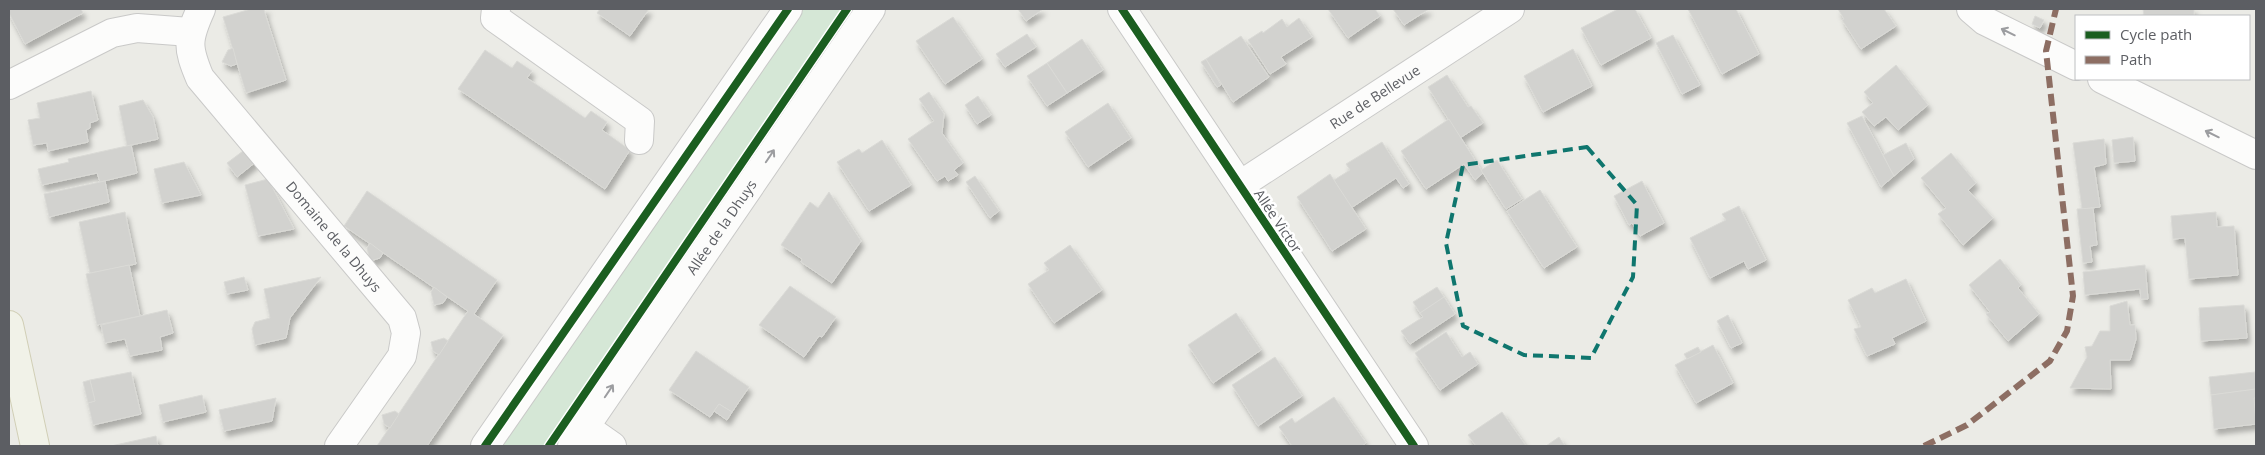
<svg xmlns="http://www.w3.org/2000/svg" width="2265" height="455" font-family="'Open Sans',sans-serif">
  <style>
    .green { fill: #d5e7d6 }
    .building { fill: #d2d2cf; stroke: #dadad6; filter: url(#shadow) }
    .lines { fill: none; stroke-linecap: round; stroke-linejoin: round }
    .minor-casing { stroke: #c9c9c8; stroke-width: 30 }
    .major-casing { stroke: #d1cfb6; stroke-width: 30 }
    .minor { stroke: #fcfcfb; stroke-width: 28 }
    .major { stroke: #f1f2e8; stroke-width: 28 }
    .quiet { stroke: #8d6e63; stroke-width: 6; stroke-dasharray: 12 6; stroke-linecap: butt }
    .cycleway-casing { stroke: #fff; stroke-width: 11 }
    .cycleway { stroke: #1b5e20; stroke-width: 8 }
    .oneway { stroke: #9c9da0 }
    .marked { fill: none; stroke: #0f766e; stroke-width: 4; stroke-dasharray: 10 6; stroke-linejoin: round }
    .labels { text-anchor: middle; stroke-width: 5; stroke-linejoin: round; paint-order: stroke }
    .street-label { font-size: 14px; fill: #5c5e63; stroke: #fff }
  </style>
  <defs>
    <filter id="shadow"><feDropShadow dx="3" dy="5.5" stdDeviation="2.5" flood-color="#0004"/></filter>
  </defs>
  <rect width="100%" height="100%" fill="#ebebe6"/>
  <path class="green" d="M788,9H847L549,446H485Z"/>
  <g class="building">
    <path d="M9,9H81L83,13L25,44L9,13Z"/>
    <path d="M251,9H268L264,10L286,80L246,93L223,17Z"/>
    <path d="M600,9H649L630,36L597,13Z"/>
    <path d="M1018,9H1043L1026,21Z"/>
    <path d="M1328,9H1375L1380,16L1348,38Z"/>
    <path d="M1393,9H1429L1404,25Z"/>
    <path d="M1618,9H1635L1651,38L1601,65L1581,28Z"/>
    <path d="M1688,9H1736L1759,54L1722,74Z"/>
    <path d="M1838,9H1884L1896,26L1861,49L1842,20L1844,19Z"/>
    <path d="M2143,9H2194V16H2144Z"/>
    <path d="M2035,16L2044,20L2040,28L2032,24Z"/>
    <path d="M953,17L982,59L945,84L916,41Z"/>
    <path d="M1299,18L1312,37L1281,57L1286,64L1270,74L1248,40L1262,31L1263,33L1282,19L1287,27Z"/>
    <path d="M1027,34L1036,47L1005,67L996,54Z"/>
    <path d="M1673,35L1700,85L1682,94L1656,43Z"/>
    <path d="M1241,36L1269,77L1233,102L1206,59Z"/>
    <path d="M1082,39L1103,70L1067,93L1047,63Z"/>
    <path d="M233,48L237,64L231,66L222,62L228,50Z"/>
    <path d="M1573,49L1592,86L1543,112L1524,76Z"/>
    <path d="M485,50L512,68L517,61L532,71L527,78L585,118L591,111L607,122L602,130L630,150L605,189L458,89Z"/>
    <path d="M1206,59L1221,85L1217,87L1201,62Z"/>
    <path d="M1047,63L1067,93L1047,106L1027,76Z"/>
    <path d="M1896,65L1928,105L1898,130L1886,117L1874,126L1862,112L1873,103L1864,92Z"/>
    <path d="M1447,75L1468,107L1471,106L1483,123L1460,138L1428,87Z"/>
    <path d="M91,91L98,120L90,123V128L86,130L88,142L48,151L47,143L33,145L28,120L40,118L37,103Z"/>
    <path d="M929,92L944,114L942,133L963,163L954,170L958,175L948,181L945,176L937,181L908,139L934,121L919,99Z"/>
    <path d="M978,96L991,115L977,124L965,105Z"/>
    <path d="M143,100L153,117L158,139L127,146L119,106Z"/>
    <path d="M1108,103L1131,138L1088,167L1065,132Z"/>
    <path d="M1862,116L1894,176L1881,187L1847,123Z"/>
    <path d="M1449,119L1483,173L1475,180L1464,164L1426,189L1401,151Z"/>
    <path d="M2133,137L2135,161L2114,163L2112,140Z"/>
    <path d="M2104,139L2106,164L2094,167L2100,207L2082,209L2073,143Z"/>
    <path d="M882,140L911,185L869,211L837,162L859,149L862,153Z"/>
    <path d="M1382,142L1409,184L1403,188L1396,178L1351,208L1334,180L1350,170L1346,164Z"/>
    <path d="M1906,143L1914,159L1894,176L1883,155Z"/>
    <path d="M131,145L137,173L100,182L97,173L42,185L38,169L69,162L68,159Z"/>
    <path d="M247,148L257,161L237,177L227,163Z"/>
    <path d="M1951,153L1976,183L1968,190L1993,218L1963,245L1938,214L1946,208L1921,178Z"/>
    <path d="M1497,160L1522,199L1506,209L1481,170Z"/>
    <path d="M184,162L201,195L162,203L154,169Z"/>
    <path d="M1330,174L1366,229L1332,251L1297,197Z"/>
    <path d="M975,176L999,211L990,218L966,182Z"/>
    <path d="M268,179L294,229L258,236L245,185Z"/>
    <path d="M105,181L109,202L49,217L44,194Z"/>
    <path d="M1642,181L1664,223L1640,236L1632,223L1629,225L1614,196Z"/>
    <path d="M1540,190L1577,247L1544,268L1507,211Z"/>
    <path d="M367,191L497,280L474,314L503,335L427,446H377L468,311L344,226Z"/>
    <path d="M829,192L861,241L832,283L801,262L802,259L781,245L810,202L818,208Z"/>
    <path d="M1739,206L1766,260L1748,269L1744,261L1710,278L1690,238L1726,220L1722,214Z"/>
    <path d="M2093,208L2097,245L2090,246L2092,262L2083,263L2077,209Z"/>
    <path d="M125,212L136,264L90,273L79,222Z"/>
    <path d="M2216,212L2217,227L2234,226L2238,275L2189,279L2185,238L2173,239L2171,216Z"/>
    <path d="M370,243L383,253L380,258L370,261L367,248Z"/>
    <path d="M1070,245L1102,290L1054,323L1028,284L1049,270L1044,263Z"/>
    <path d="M2000,259L2021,285L2018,288L2039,314L2008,341L1986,314L1990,312L1969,285Z"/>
    <path d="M129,265L140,316L97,325L86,274Z"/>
    <path d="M2145,265L2148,299H2141L2140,289L2085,295L2083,272Z"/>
    <path d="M244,277L248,290L227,294L224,282Z"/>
    <path d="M321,277L290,318L286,338L255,345L252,329L255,322L270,318L264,289Z"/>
    <path d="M1906,279L1926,321L1892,338L1895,344L1867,356L1854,329L1861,327L1848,300L1872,288L1875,293Z"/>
    <path d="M790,286L836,317L822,337L819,336L804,357L759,325Z"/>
    <path d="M434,287L447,297L443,303L434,305L431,292Z"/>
    <path d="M1437,287L1444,297L1420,313L1413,302Z"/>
    <path d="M1444,297L1455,314L1410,344L1401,331L1423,317L1420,313Z"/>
    <path d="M2127,301L2130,325H2135L2136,339L2130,360H2110L2111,389L2070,388L2087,357L2085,347L2092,346L2100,331H2110V306Z"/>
    <path d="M2244,305L2247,338L2201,341L2199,308Z"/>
    <path d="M167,310L173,333L160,337L162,350L130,356L125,339L105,343L101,325Z"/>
    <path d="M1236,313L1261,350L1213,383L1188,345Z"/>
    <path d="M1728,315L1742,343L1731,348L1717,321Z"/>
    <path d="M1446,332L1462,357L1470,352L1478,364L1440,390L1415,353Z"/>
    <path d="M444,338L448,341L439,355L433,351L431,342Z"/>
    <path d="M1713,345L1733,383L1696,403L1675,365Z"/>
    <path d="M1698,347L1701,352L1687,359L1684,354Z"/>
    <path d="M696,351L749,387L732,412L719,404L710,417L669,390Z"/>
    <path d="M1275,357L1302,396L1258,426L1232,385Z"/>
    <path d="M131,372L141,414L93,425L88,403L95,401L90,380Z"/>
    <path d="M2255,372L2256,389L2211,395L2209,377Z"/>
    <path d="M90,380L95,401L88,403L83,382Z"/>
    <path d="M2256,389V398H2254L2256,424L2214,429L2211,395Z"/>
    <path d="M202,395L206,412L163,422L159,405Z"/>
    <path d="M1334,397L1366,443L1362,446H1292L1279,427L1292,418L1295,423Z"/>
    <path d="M276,398L272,421L224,431L219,410Z"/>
    <path d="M719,404L732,412L727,420L714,411Z"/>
    <path d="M395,411L399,414L390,428L384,424L382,415Z"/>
    <path d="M1502,412L1526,446H1476L1468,435Z"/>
    <path d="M156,436L158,446H111Z"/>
    <path d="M1559,437L1565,446H1546Z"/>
  </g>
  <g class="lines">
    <g class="minor-casing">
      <g id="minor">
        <path id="s1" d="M201,9C187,40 187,47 200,78L402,318L406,333L402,356L339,446"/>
        <path d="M496,9L495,18L640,121L639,140"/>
        <path d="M1122,9L1414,446"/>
        <path d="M1971,9L1985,21L2076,66"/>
        <path d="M2102,79L2256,155"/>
        <path d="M9,85L112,33L137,28L190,32"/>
        <path id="s2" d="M1240,185L1510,9"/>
        <path d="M585,427L612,446"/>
        <path d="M485,446L788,9"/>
        <path id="s3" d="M572,446L871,9"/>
      </g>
    </g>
    <g class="major-casing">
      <path id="major" d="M9,325L35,446"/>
    </g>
    <use href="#minor" class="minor"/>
    <use href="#major" class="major"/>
    <path class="quiet" d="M1924,446L1967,425L2050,361L2067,331L2073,296L2046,51L2056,9"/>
    <g class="cycleway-casing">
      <g id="cycleway">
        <path d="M1122,9L1414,446"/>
        <path d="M485,446L788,9"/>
        <path d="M549,446L847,9"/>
      </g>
    </g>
    <use href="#cycleway" class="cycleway"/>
  </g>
  <defs><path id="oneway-shaft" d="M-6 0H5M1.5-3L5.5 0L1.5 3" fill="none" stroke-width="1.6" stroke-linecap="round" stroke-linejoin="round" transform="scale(1.25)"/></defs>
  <g class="oneway">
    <use href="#oneway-shaft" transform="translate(2008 32) rotate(-154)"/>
    <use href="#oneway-shaft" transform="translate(2212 134) rotate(-154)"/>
    <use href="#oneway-shaft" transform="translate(770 156) rotate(-56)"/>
    <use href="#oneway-shaft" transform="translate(609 391) rotate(-56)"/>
  </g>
  <path class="marked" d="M1587,147L1637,205L1633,277L1591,358L1524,355L1463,326L1446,243L1463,165Z"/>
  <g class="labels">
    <g class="street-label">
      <text dy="5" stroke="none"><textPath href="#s2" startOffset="161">Rue de Bellevue</textPath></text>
      <text transform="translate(1278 221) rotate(56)" y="5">Allée Victor</text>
      <text dy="5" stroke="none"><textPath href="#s3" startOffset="265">Allée de la Dhuys</textPath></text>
      <text dy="5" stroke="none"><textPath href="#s1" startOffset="280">Domaine de la Dhuys</textPath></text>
    </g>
  </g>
  <rect width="2265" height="455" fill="none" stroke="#5c5e63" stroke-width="20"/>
  <rect x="2075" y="15" width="175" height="65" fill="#ffffff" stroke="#bebfc1"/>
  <rect x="2085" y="31" width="25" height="8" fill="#1b5e20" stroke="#bebfc1"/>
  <text x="2120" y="40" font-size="15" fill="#5c5e63">Cycle path</text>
  <rect x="2085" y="56" width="25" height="8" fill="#8d6e63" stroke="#bebfc1"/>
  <text x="2120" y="65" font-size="15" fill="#5c5e63">Path</text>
</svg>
